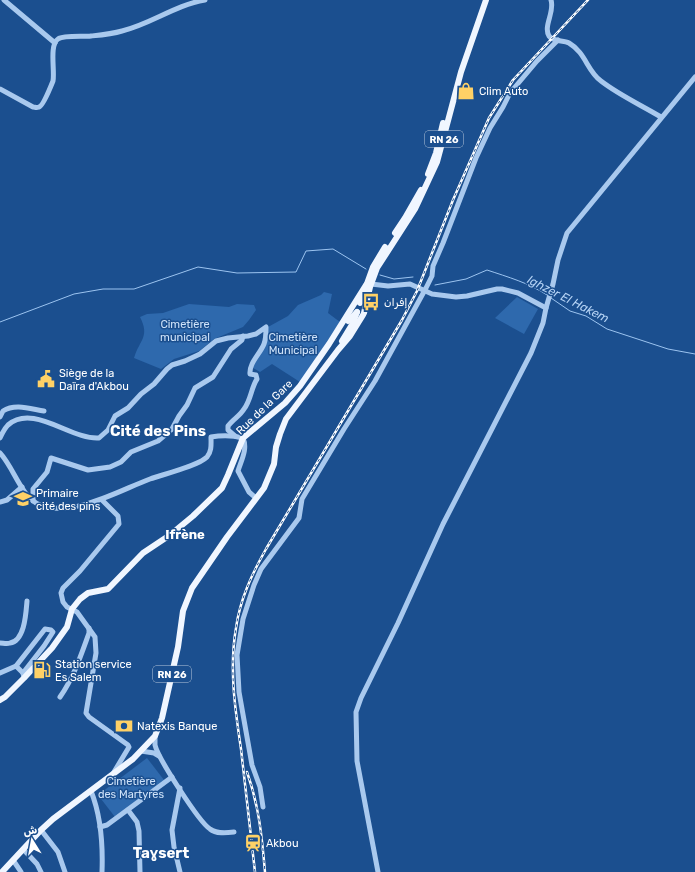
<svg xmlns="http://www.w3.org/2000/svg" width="695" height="872" font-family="Rubik,Cairo,sans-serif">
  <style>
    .green { fill: #2e69ad }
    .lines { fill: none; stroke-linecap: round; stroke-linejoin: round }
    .stream { stroke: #9cc4f0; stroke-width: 1 }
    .minor { stroke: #a9c9ee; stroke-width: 5 }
    .major { stroke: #f0f6ff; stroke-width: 6 }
    .rail-casing { stroke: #fff; stroke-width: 2.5 }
    .rail { stroke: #1b4f8f; stroke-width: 1; stroke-dasharray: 3; stroke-linecap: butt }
    .labels { text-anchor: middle; stroke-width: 3; stroke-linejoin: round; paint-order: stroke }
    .shield { fill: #1b4f8f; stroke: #bbcadd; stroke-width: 1 }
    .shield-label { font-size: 10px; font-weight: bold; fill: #fff }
    .poi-label { font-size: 11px; fill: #fff; stroke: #1b4f8f; text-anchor: start }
    .park-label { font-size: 11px; fill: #cfe3fa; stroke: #1b4f8f }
    .street-label { font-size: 11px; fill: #fff; stroke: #1b4f8f }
    .water-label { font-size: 12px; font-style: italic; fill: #b5d3f5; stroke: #1b4f8f }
    .quarter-label { font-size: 13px; font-weight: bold; fill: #fff; stroke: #1b4f8f }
    .district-label { font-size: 15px; font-weight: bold; fill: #fff; stroke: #1b4f8f }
  </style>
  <rect width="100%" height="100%" fill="#1b4f8f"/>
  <g class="green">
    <path d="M324,292L332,294L328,313L340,322L300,382L272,364L260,372L253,368L268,327L288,316L298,305L321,295Z"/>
    <path d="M517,297L538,309L524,334L495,318Z"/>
    <path d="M189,304L229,307L237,304L254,305L256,310L249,320L243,327L214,339L199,351L174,359L161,369L134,358C140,339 150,337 140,317L147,314L163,313Z"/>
    <path d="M147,758L164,780L115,817L98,795Z"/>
  </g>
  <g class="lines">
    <g class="stream">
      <path d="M380,275L394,279L413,277"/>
      <path d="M435,285L466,279L487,270C508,277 529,283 547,295"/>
      <path d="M551,298L570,311L586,316L607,329L668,349L695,354"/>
      <path d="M0,322L74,294L103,289H134L198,267L237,273L296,272L306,251L333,249L366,269"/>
    </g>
    <g class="minor">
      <path d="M4,0L55,43"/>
      <path d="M551,0C555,12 543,26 549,36C553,42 563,40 569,43C586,53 587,71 601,81C619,95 641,105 661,117"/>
      <path d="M0,89L33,107C35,107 36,108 39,107C43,106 51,86 53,81C55,71 49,45 58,39C64,35 83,37 91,36C101,35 112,34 122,31C151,24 175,5 205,0"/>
      <path d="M371,284L388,286L410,284L432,294L456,297L467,296L497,289H502L518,293L546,308"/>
      <path d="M0,417L3,411C15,403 31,409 44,411"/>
      <path d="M0,438C2,434 4,429 8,425C33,403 71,440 99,438L108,430L115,416L128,408L141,394L154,384L167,369L172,365L185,361L200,354L216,341L228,338L248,336L256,334L266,327C266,333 266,339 264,344C260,354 249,363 250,374L256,375L257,379C251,388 251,400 244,409C240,416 233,419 228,426V430L235,436"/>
      <path d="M0,453C14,468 21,497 40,505C73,518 120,490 150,479C164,474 198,466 207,457C212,451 211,444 211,437C222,435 232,435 243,438C248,449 241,461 238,471L249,492L256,498"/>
      <path d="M102,500L118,516L119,524L80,571L63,588L61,593L63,602L67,607L77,612L95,637L96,653L86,713L89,717L128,745L129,747L114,772"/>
      <path d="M33,501V489L47,472L51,458L88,470L110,467L121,462L131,452L158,441L172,429L179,416L187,405L195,388L213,377L231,349L242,340L243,336"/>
      <path d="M0,502L7,500L22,487"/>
      <path d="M0,643C3,643 7,644 10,643C25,641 26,612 27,601"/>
      <path d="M16,666L45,629L51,630L53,632L44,646L23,673L24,678"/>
      <path d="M0,673L16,666L23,673"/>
      <path d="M60,697C74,677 81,655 89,633V628"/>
      <path d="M155,736C155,739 155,743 155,745C158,758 199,822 210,829C216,834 226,833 234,832"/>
      <path d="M141,751L154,753L159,756"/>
      <path d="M180,788L172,830L174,847L180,872"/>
      <path d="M91,791C101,816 103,845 102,872"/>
      <path d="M263,807L260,787L252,765L239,692L237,655L243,619L254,585L261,569L299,518L302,499L344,429L375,381L426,288L432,276L433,266L443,243L476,158L490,128L503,107L510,93L537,61L558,40"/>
      <path d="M128,810L137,822L139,831L140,872"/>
      <path d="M100,827L107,825L172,777"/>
      <path d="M41,830L58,852L65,872"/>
      <path d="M23,849L37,864L41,872"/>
      <path d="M13,860L21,872"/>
      <path d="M378,872L357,761L356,712L361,698L398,623L443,524L531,353L543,323L546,308L553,284L558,260L567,233L695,77"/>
    </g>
    <g class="major">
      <path d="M428,174L436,153L443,123"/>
      <path d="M395,233L405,218L421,190"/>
      <path d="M360,303L373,267L385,247"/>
      <path d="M364,313L370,287L377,268L415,209L437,162L461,72L486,0"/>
      <path d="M348,321L357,312"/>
      <path d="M342,341L353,323L357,312"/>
      <path d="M0,700L5,697L24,678L52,648L67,627L72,609L80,599L88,593L108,589L143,553L170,535L193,516L222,488L228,475L243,438L285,403L300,386L329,344L366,285"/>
      <path d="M2,872L41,830L53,819L133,759L155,736L162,718L178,647L183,611L192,588L227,537L264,488L274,464L276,447L280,434L286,419L338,350L350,336L363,315"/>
    </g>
    <g class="rail-casing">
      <g id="rail">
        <path d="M247,772C259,806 262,837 265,872"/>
        <path d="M255,872C250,831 246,790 241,749C235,709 229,668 236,628C240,599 252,574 266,549L402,320L417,291L453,200L489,118L513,80L588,0"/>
      </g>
    </g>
    <use href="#rail" class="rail"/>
  </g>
  <defs>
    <g id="shop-bare" transform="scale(1.38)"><path d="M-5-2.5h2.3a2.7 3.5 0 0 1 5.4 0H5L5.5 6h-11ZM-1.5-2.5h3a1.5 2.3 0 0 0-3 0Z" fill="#ffd166" stroke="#1b4f8f" stroke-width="2.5" paint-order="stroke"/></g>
    <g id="bus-bare" transform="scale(1.38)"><path d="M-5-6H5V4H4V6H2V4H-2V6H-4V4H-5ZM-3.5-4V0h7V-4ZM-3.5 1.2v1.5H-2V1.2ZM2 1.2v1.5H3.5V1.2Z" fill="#ffd166" stroke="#1b4f8f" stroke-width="2.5" paint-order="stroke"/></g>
    <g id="civic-bare" transform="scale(1.38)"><path d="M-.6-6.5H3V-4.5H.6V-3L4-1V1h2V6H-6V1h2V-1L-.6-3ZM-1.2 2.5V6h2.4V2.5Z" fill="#ffd166" stroke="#1b4f8f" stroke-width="2.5" paint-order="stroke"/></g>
    <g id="school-bare" transform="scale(1.38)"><path d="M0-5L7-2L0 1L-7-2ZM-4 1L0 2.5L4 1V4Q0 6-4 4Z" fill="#ffd166" stroke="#1b4f8f" stroke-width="2.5" paint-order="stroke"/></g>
    <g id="fuel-bare" transform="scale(1.38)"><path d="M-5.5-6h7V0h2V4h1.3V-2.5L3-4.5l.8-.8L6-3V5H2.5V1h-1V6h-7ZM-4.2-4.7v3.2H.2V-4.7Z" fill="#ffd166" stroke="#1b4f8f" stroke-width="2.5" paint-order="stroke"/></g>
    <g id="bank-bare" transform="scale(1.38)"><path d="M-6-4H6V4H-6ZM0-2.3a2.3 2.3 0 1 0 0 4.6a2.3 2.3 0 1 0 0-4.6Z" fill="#ffd166" stroke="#1b4f8f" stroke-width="2.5" paint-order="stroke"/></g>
    <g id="station-bare" transform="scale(1.38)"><path d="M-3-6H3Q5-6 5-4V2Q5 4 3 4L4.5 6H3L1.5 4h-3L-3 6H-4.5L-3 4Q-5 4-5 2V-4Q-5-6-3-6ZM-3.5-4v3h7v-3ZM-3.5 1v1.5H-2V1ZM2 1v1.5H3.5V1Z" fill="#ffd166" stroke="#1b4f8f" stroke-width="2.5" paint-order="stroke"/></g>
  </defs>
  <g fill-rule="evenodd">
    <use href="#shop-bare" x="466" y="91"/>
    <use href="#bus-bare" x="371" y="302"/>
    <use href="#civic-bare" x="46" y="379"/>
    <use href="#school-bare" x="23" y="499"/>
    <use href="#fuel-bare" x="42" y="670"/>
    <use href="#bank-bare" x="124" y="726"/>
    <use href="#station-bare" x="253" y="843"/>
  </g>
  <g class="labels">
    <g class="shield">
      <rect x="425" y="131" width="38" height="16" rx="3"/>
      <rect x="153" y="666" width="38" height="16" rx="3"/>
    </g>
    <g class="shield-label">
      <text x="444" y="143">RN 26</text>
      <text x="172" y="678">RN 26</text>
    </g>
    <g class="poi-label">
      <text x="479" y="95">Clim Auto</text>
      <text x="384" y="306">إفران</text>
      <text x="59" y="377">Siège de la<tspan x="59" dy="13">Daïra d'Akbou</tspan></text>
      <text x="36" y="497">Primaire<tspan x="36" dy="13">cité des pins</tspan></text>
      <text x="55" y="668">Station service<tspan x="55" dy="13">Es Salem</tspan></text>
      <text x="137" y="730">Natexis Banque</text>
      <text x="266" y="847">Akbou</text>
    </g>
    <g class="park-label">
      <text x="185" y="328">Cimetière<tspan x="185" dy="13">municipal</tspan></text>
      <text x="293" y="341">Cimetière<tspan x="293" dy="13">Municipal</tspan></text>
      <text x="131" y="785">Cimetière<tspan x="131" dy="13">des Martyres</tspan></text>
    </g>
    <g class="street-label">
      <text transform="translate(264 407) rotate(-44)" y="4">Rue de la Gare</text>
    </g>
    <g class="water-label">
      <text transform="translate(568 299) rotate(27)" y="4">Ighzer El Hakem</text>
    </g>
    <g class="quarter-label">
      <text x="185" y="539">Ifrène</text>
    </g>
    <g class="district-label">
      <text x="158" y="436">Cité des Pins</text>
      <text x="161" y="858">Taɣsert</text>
    </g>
  </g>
  <g transform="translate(32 840) rotate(349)" stroke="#1b4f8f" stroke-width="3" paint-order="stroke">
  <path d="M0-3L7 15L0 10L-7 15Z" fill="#ffffff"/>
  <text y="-6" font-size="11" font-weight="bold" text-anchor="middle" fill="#ffffff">ش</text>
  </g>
</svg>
